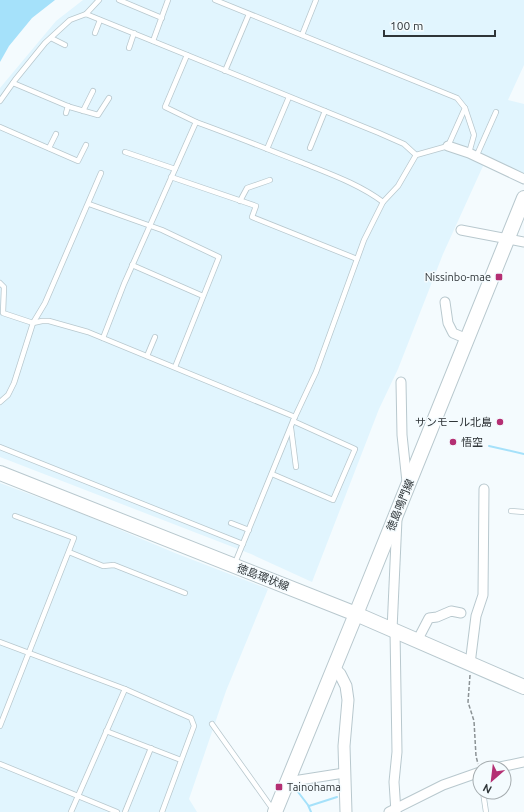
<svg xmlns="http://www.w3.org/2000/svg" width="524" height="812" font-family="Ubuntu,'Noto Sans JP',sans-serif">
  <style>
    .built { fill: #e1f5fe }
    .water { fill: #a5e1fa }
    .lines { fill: none; stroke-linecap: round; stroke-linejoin: round }
    .stream { stroke: #a5e1fa; stroke-width: 2 }
    .service-casing { stroke: #b8c8ce; stroke-width: 6 }
    .minor-casing { stroke: #b8c8ce; stroke-width: 11 }
    .tertiary-casing { stroke: #b8c8ce; stroke-width: 13 }
    .primary-casing { stroke: #b8c8ce; stroke-width: 16 }
    .path { stroke: #8b9295; stroke-width: 1.5; stroke-dasharray: 4 2; stroke-linecap: butt }
    .service { stroke: #fff; stroke-width: 4.5 }
    .minor { stroke: #fff; stroke-width: 9 }
    .tertiary { stroke: #fff; stroke-width: 11 }
    .primary { stroke: #fff; stroke-width: 14 }
    .poi-dot { fill: #b42f73; stroke: #f4fbfe; stroke-width: 1.5 }
    .labels { text-anchor: middle; stroke-width: 3; stroke-linejoin: round; paint-order: stroke }
    .poi-label { font-size: 11px; fill: #2f3538; stroke: #f4fbfe; text-anchor: end }
    .street-label { font-size: 11px; fill: #2f3538; stroke: #f4fbfe }
  </style>
  <rect width="100%" height="100%" fill="#f4fbfe"/>
  <g class="built">
    <path d="M83,0H524V65L508,100L524,104V176L483,166L443,254L398,369L379,409L312,582L251,554L0,457V88L56,21Z"/>
    <path d="M0,483L80,513L175,553L268,589L226,691L189,799L197,812H0Z"/>
  </g>
  <path class="water" d="M0,0H55L32,18L9,46L0,62Z"/>
  <g class="lines">
    <g class="stream">
      <path d="M489,446L524,454"/>
      <path d="M295,788L308,805L311,812"/>
      <path d="M309,806L337,797"/>
    </g>
    <g class="service-casing">
      <g id="service">
        <path d="M119,0L162,18"/>
        <path d="M215,0L457,98L465,108L448,146L416,155L398,186L383,202L364,240L316,372L293,421L235,563"/>
        <path d="M86,14L99,0"/>
        <path d="M95,33L100,20"/>
        <path d="M302,35L316,0"/>
        <path d="M51,38L65,45"/>
        <path d="M153,41L168,0"/>
        <path d="M129,48L134,33"/>
        <path d="M225,71L249,14"/>
        <path d="M13,83L70,107L98,115L109,98"/>
        <path d="M0,101L15,80L45,43L70,20L86,14L379,133L404,144L416,155"/>
        <path d="M465,108L474,135L469,153"/>
        <path d="M83,111L93,91"/>
        <path d="M66,113L68,106"/>
        <path d="M196,122C232,135 267,149 303,163C330,174 359,184 383,202"/>
        <path d="M0,127L78,161L86,145"/>
        <path d="M49,148L56,134"/>
        <path d="M310,148L325,111"/>
        <path d="M267,149L289,97"/>
        <path d="M125,152L175,169"/>
        <path d="M476,157L496,112"/>
        <path d="M171,177L256,206L252,217L357,259"/>
        <path d="M240,201L247,188L270,180"/>
        <path d="M89,204L162,230L219,257L175,367"/>
        <path d="M132,265L203,296"/>
        <path d="M0,283L4,287L3,313L33,323L42,321H49L88,332L295,417"/>
        <path d="M103,338L124,284L196,122L165,107L187,55"/>
        <path d="M147,356L155,337"/>
        <path d="M0,402L8,395L14,383L33,323L45,303L101,173"/>
        <path d="M291,428L296,467"/>
        <path d="M0,447L243,544"/>
        <path d="M272,474L333,500L355,449L293,421"/>
        <path d="M511,511L524,512"/>
        <path d="M231,523L249,530"/>
        <path d="M69,552L103,566L114,565L185,593"/>
        <path d="M0,642L125,689L191,718L194,726L162,812"/>
        <path d="M212,724L274,811"/>
        <path d="M0,726L74,538L15,516"/>
        <path d="M106,731L181,760"/>
        <path d="M0,764L117,812"/>
        <path d="M483,792L486,812"/>
        <path d="M71,812L125,689"/>
        <path d="M125,812L151,748"/>
      </g>
    </g>
    <g class="minor-casing">
      <g id="minor">
        <path d="M448,146L469,153L524,179"/>
        <path d="M461,230L524,242"/>
        <path d="M445,302L448,323L453,333L467,339"/>
        <path d="M401,382L402,435L407,482"/>
        <path d="M392,630L397,519"/>
        <path d="M395,631L397,752L394,782L396,812"/>
        <path d="M417,641L429,618L437,617L451,611L461,613"/>
        <path d="M470,664L476,616L483,595L484,489"/>
        <path d="M495,768L524,762"/>
        <path d="M287,782L344,773"/>
        <path d="M389,812L443,785L480,772"/>
      </g>
    </g>
    <g class="tertiary-casing">
      <path id="tertiary" d="M334,668L340,674L346,686L348,700L344,746L346,812"/>
    </g>
    <g class="primary-casing">
      <g id="primary">
        <path d="M0,473L356,614L524,687"/>
        <path d="M275,812L356,614L524,198"/>
      </g>
    </g>
    <path class="path" d="M470,675L468,702L474,721L476,756L478,764"/>
    <use href="#service" class="service"/>
    <use href="#minor" class="minor"/>
    <use href="#tertiary" class="tertiary"/>
    <use href="#primary" class="primary"/>
  </g>
  <g class="poi-dot">
    <rect x="495" y="273" width="8" height="8" rx="2"/>
    <circle cx="500" cy="422" r="4"/>
    <circle cx="453" cy="442" r="4"/>
    <rect x="275" y="783" width="8" height="8" rx="2"/>
  </g>
  <g class="labels">
    <g class="poi-label">
      <text x="491" y="281">Nissinbo-mae</text>
      <text x="492" y="426">サンモール北島</text>
      <text x="461" y="446" text-anchor="start">悟空</text>
      <text x="287" y="791" text-anchor="start">Tainohama</text>
    </g>
    <g class="street-label">
      <text transform="translate(400 505) rotate(-68)" y="4">徳島鳴門線</text>
      <text transform="translate(263 577) rotate(21)" y="4">徳島環状線</text>
    </g>
  </g>
  <g transform="translate(492 780) rotate(208)"><circle r="19" fill="#f4fbfe" stroke="#a5acaf"/>
  <path d="M0-3L7 15L0 10L-7 15Z" fill="#b42f73"/>
  <text y="-6" font-size="11" font-weight="bold" text-anchor="middle" fill="#2f3538">N</text>
  </g>
  <path d="M384 30v6h111v-6" fill="none" stroke="#2f3538" stroke-width="2"/>
  <text x="390" y="30" font-size="12" fill="#2f3538" stroke="#f4fbfe" stroke-width="3" paint-order="stroke">100 m</text>
</svg>
